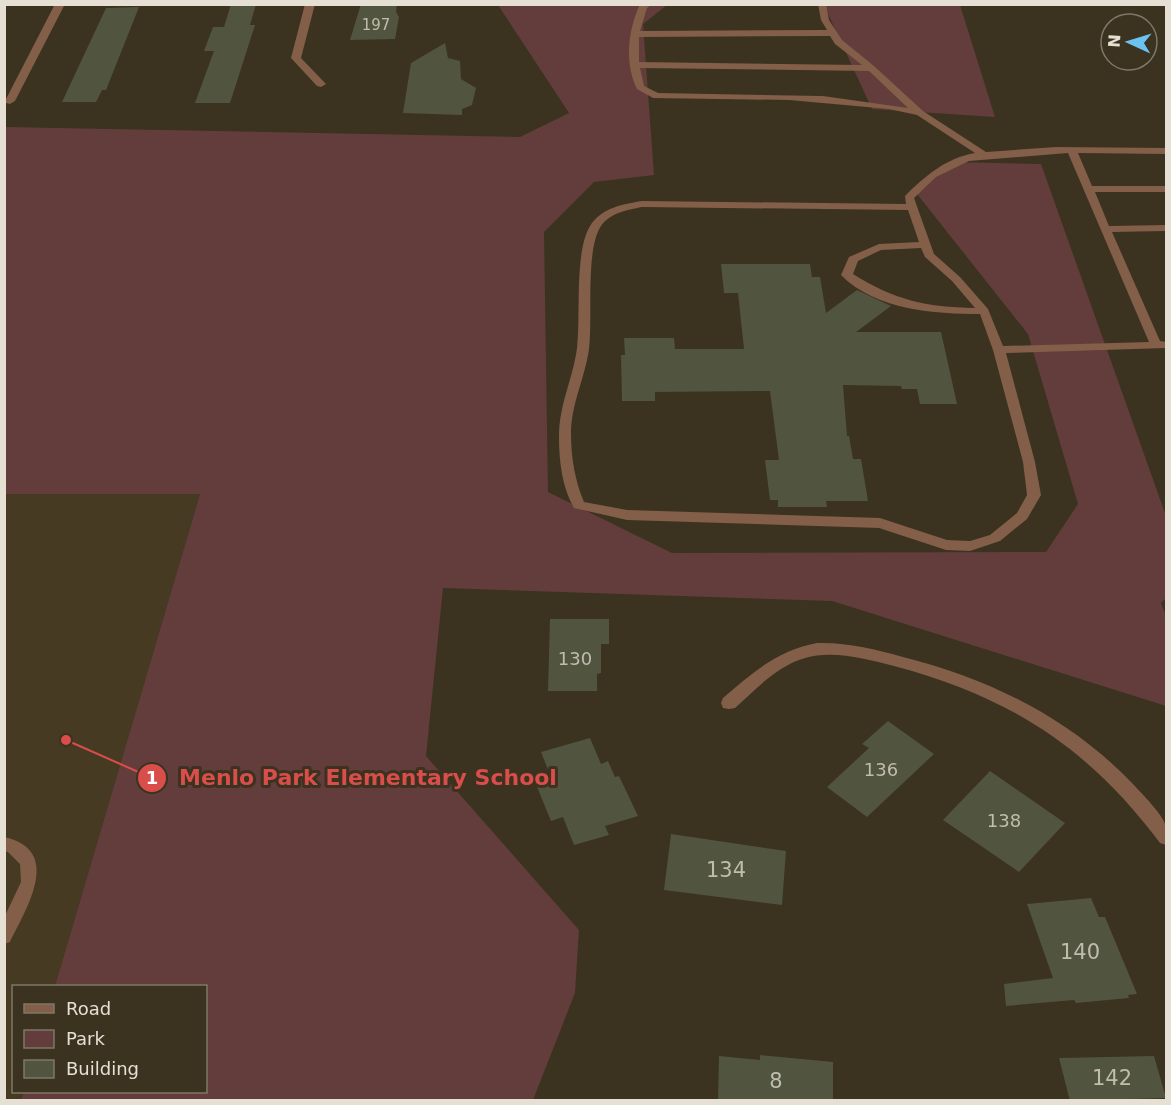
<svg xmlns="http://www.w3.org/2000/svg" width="1171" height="1105" font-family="'DejaVu Sans',sans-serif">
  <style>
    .built { fill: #473a22 }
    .green { fill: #623d3b }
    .building { fill: #51543f }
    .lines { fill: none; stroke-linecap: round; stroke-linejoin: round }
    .service { fill: #835e48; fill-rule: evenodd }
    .minor { fill: #835e48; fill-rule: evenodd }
    .labels { text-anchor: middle; stroke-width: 6; stroke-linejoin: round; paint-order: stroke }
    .far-number-label { font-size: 15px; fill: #c0bcaf }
    .number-label { font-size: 18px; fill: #c0bcaf }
    .near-number-label { font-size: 21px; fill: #c0bcaf }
    .leader { fill: none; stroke: #d94d4a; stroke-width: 2 }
    .callout-dot { fill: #d94d4a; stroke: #3b3220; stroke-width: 2 }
    .mark-label { font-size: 18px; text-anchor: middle; font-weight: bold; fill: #fff }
    .callout-label { font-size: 22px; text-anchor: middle; font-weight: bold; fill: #d94d4a; stroke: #3b3220; stroke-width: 6; stroke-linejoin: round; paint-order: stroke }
  </style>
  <rect width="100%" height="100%" fill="#3b3220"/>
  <path class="built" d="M4,494H200L55,986H14V1092H24L21,1100H4Z"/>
  <g class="green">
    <path d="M498,5H667L643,24L654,175L594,182L544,232L548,492L672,553L1046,552L1078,504L1028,334L917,194L951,162L1041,164L1166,516V598L1161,603L1166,616V706L832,601L443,588L426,756L579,930L575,993L533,1100H21L24,1092H206V986H55L200,494H5V127L520,137L569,113Z"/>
    <path d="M824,5H960L995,117L872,109Z"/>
  </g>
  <g class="building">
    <path d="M231,4H256L250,25H255L230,103H195L214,51H204L213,27H224Z"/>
    <path d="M361,4H397L396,12L399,17L395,39L350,40Z"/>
    <path d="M139,7L106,90H102L96,102H62L106,8Z"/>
    <path d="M445,43L448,58L460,61L461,79L476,88L472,105L462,109V115L403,113L411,63Z"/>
    <path d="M721,264H810L812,277H820L826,313L857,290L891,306L856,332H941L957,404H920L917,389H902L901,386L843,385L847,436H849L853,459H861L868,501H826L827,507H778V500H770L765,460H779L770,391L655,392V401H622L621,355H625L624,338H674L675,349H744L738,293H724Z"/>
    <path d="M550,619H609V644H601V673L597,674V691H548Z"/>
    <path d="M888,721L934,754L867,817L827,787L869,748L862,744Z"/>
    <path d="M590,738L601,764L608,761L615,777L619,776L638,816L605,826L609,835L574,845L563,817L551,821L535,782L551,777L541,752Z"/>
    <path d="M990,771L1065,823L1019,872L943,820Z"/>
    <path d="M671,834L786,851L782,905L664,890Z"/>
    <path d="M1091,898L1099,917H1105L1137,994L1128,995L1129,998L1076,1003L1074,1000L1006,1006L1004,984L1053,978L1027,904Z"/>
    <path d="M760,1055L833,1062V1101H718L719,1056L760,1060Z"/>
    <path d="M1154,1056L1166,1098L1070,1101L1059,1058Z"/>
  </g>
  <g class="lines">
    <g class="service">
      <path d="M640,4H652L647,8L640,31L827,30L821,20L818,4H826L829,20L842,40L874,66L923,111L986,152L1056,147L1166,148V154L1078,153L1092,186H1166V192H1095L1109,226L1166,225V231L1112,232L1160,341L1166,342V348L1006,353L1035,462L1041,495L1027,519L1000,541L970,551L946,550L879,528L627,520L574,508C562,487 559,461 559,437C559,404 573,379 577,348C581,315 574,253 590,226C601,208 623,204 642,201L906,204L905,196C925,176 946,158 975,153L917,115L889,109L789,100L653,98L637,89C624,63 628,30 640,4ZM830,36L835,44L862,65L639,62V37ZM640,68L869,71L908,108L823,96L658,93L644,86ZM1068,153L1149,342L1003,346L988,309L960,277L934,254L914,198L936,177L969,161ZM642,207L908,210L919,242L879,244L849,257L841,275C875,310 935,314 980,314L993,350L1023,462L1027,495L1017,513L990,535L970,541L947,540L880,518L627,510L584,502C575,481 571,457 571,434C571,404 585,378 589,349C593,318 585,250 601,226C610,213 627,210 642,207ZM921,248L925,257L952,281L975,308C925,307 895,300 853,274L858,261L881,250Z"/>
      <path d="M4,837C64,850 26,909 10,942L4,944V918L21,882L20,864L8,852L4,851Z"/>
    </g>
    <g class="minor">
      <path d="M55,4H65L15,101L10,104L6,103L5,101Z"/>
      <path d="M305,4H315L301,58L326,84L321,87L317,86L291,58Z"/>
      <path d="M817,643C846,642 875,649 903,657C990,679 1070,718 1133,784C1141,793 1164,815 1166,827C1168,832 1166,840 1166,845L1160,843C1088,747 1010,697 894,666C866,659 833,650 805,658C777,666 756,689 735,708L729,709L723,708L721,703L723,698C752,673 778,650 817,643Z"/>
    </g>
  </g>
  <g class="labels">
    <g class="far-number-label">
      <text x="376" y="30">197</text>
    </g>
    <g class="number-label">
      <text x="575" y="665">130</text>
      <text x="881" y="776">136</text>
      <text x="1004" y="827">138</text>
    </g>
    <g class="near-number-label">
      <text x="726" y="877">134</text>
      <text x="1080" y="959">140</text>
      <text x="1112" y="1085">142</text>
      <text x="776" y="1088">8</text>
    </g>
  </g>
  <path class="leader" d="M66 740L152 778"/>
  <g class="callout-dot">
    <circle cx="66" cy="740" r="6"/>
    <circle cx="152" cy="778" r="15"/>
  </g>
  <g class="mark-label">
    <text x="152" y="784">1</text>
  </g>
  <g class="callout-label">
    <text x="368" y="785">Menlo Park Elementary School</text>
  </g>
  <rect width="1171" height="1105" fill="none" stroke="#e5dfd4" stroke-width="12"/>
  <rect x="12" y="985" width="195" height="108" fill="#3b3220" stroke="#7f7768" stroke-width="1.5"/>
  <rect x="24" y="1004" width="30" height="9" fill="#835e48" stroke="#7f7768" stroke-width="1.5"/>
  <text x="66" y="1015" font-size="18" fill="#e5dfd4">Road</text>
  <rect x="24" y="1030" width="30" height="18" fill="#623d3b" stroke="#7f7768" stroke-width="1.5"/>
  <text x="66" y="1045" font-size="18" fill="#e5dfd4">Park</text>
  <rect x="24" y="1060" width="30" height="18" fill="#51543f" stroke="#7f7768" stroke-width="1.5"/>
  <text x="66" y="1075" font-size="18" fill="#e5dfd4">Building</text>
  <g transform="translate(1129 42) rotate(274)"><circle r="28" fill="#3b3220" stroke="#7f7768" stroke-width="1.5"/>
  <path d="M0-4.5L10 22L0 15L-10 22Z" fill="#6bc3f2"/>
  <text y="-9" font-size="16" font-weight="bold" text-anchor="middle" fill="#e5dfd4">N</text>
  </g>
</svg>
